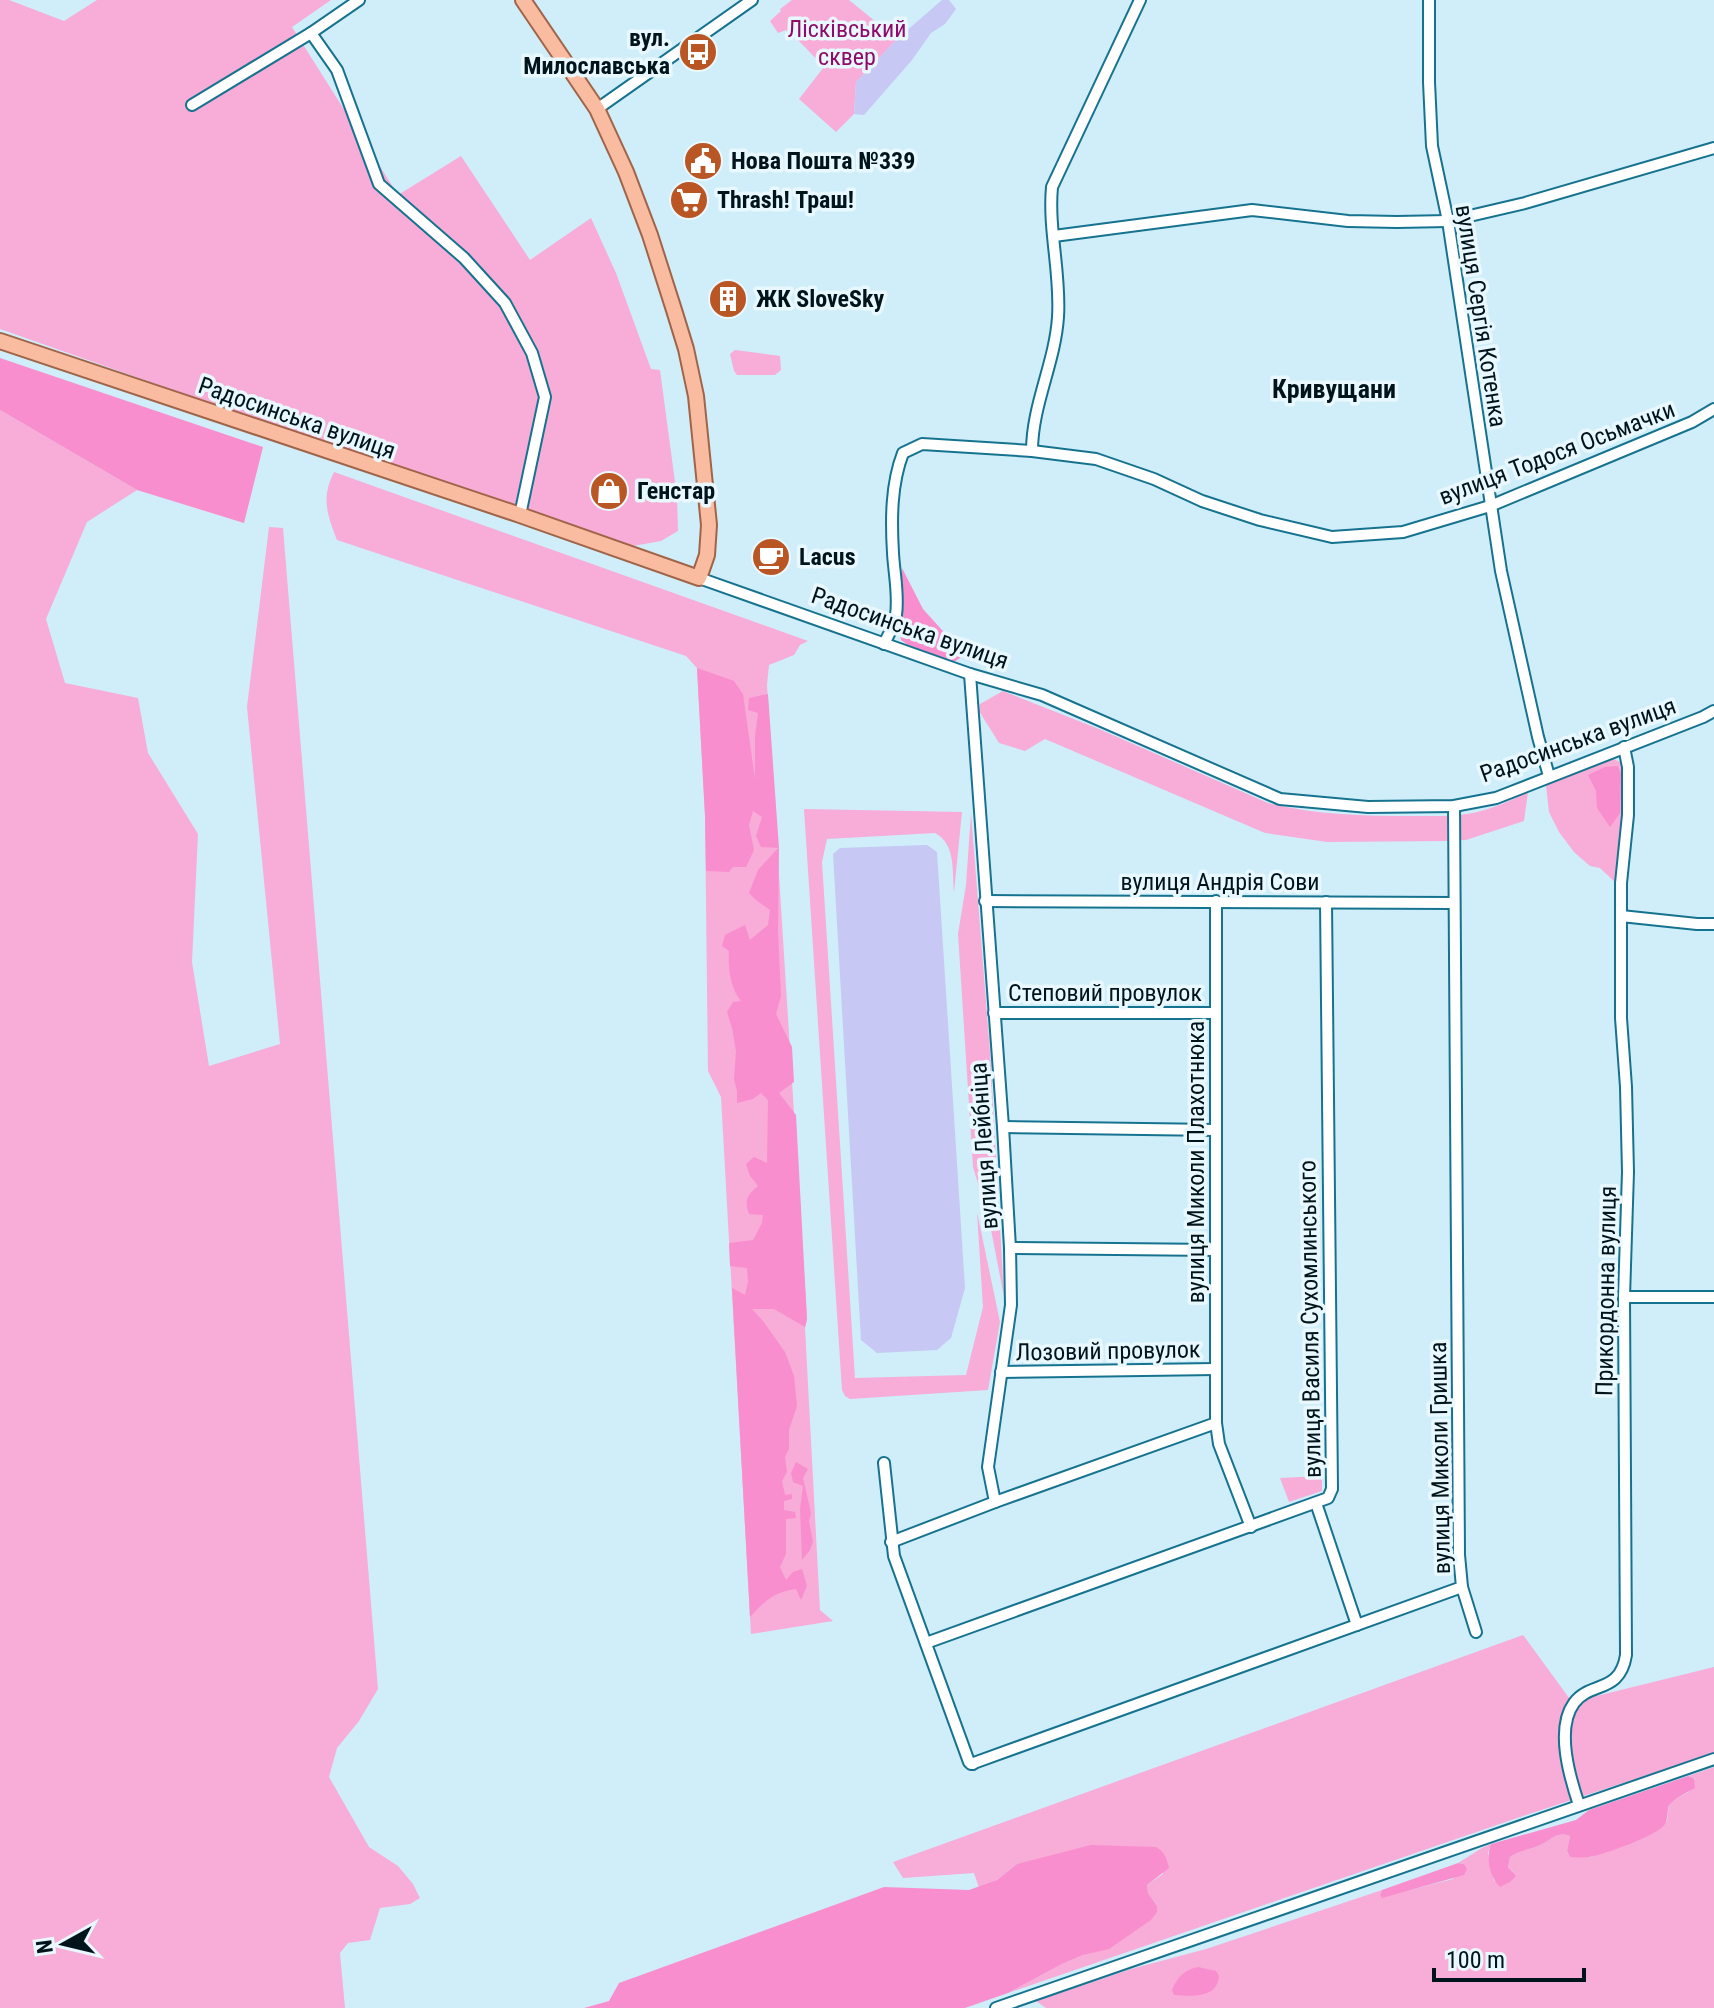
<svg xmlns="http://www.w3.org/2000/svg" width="1714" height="2008" font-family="'Roboto Condensed',sans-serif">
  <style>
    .green { fill: #f8acd8 }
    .forest { fill: #f98ece }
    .water { fill: #c7c8f3 }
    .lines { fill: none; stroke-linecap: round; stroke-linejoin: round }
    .minor-casing { stroke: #16738f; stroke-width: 14 }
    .major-casing { stroke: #a06449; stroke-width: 18 }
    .minor { stroke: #fff; stroke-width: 10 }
    .major { stroke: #fabca0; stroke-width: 14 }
    .labels { text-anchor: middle; stroke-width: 7; stroke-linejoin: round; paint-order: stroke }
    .park-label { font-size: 24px; fill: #8e0b69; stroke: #e8f8fe }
    .poi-label { font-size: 24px; font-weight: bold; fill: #00141c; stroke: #e8f8fe; text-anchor: start }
    .street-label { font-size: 24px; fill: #00141c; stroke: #e8f8fe }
    .neighbourhood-label { font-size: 26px; font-weight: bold; fill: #00141c; stroke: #e8f8fe }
  </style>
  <rect width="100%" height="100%" fill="#cfeefa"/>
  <g class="green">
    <path d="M0,0H9L64,21L97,0H331L292,27L398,195L461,156L530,260L591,218L616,273L651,369L660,370L677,497L678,531L661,541L633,546L193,397L0,329Z"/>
    <path d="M792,0H849L897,39L856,82L854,114L836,132L799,99L824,67L801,43L786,30L778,33L770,21L781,11L780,9Z"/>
    <path d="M735,350L780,356L781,370L775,375H737L734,371L730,354Z"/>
    <path d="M0,410L137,490L87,522L46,619L65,683L138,698L148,753L198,834L192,962L209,1066L280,1044L247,707L269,527L283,528L378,1689L359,1721L337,1748L329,1777L369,1847L398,1866L413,1884L420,1898L410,1904L380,1908L370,1940L348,1943L340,1953L345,2008H0Z"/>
    <path d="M334,472L808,641L800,645L794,655L769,665L767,685L807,1319L805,1328L820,1610L833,1621L751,1634L721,1097L708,1071L705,816L697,668L686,656L337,540C327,514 321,498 334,472Z"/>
    <path d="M1003,691L1099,729L1268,803C1328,818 1388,816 1449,816L1448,841L1327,842L1265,833L1045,739L1025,751L999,743L979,711L980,704Z"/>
    <path d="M1613,759L1623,763C1631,792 1621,853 1618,885L1600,868L1590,866L1574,852L1559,832L1549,812L1546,785Z"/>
    <path d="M1528,792L1524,821L1466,840H1459L1458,815C1484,813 1505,803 1528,792Z"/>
    <path d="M804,809L962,812L954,892C952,871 956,844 935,833L827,839L822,862L855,1378L966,1375L983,1307L977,1212L1000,1322L988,1390L850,1399L845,1396L842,1390Z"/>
    <path d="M971,813L990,1052L1004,1297L989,1219L973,1167L958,934L966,885Z"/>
    <path d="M1322,1476V1491L1289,1502L1280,1478Z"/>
    <path d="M1523,1635L1572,1702L1714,1667V1753L1523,1816L1008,1993L1062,1964L1083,1955L1157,1906L1148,1893L1147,1885L1163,1874L1156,1847H1141L1017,1864L997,1880L979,1888L974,1873L903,1878L893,1862Z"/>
    <path d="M1714,1767V2008H1046L1036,2001L1131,1969L1206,1949L1382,1890L1380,1895L1383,1897L1453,1879L1464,1864L1458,1863L1482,1848L1491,1844L1488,1853L1494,1881L1513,1872L1508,1867L1510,1857C1520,1850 1530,1850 1540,1845C1552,1840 1556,1831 1570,1836L1567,1851L1570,1857H1591L1667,1821L1669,1805L1677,1798L1689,1792L1695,1778L1688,1776Z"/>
  </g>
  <g class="forest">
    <path d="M0,358L263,447L244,523L137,490L0,410Z"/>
    <path d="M902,568L923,609L941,629L962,649L960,658L954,662L908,645L901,640L899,630L902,604Z"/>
    <path d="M697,668L734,681L743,694L755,779V736L758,713L748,710L749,698L768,694L779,848L778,930L781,996L776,1014L792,1047L794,1082L779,1093L796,1115L807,1319L805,1327L774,1309H752L763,1321L785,1352L794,1376L797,1406L789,1430V1449L785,1457L787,1472L782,1481L785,1495L792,1494V1499L784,1501V1510L795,1512L796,1518L786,1519V1554L780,1567L786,1580L793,1572L802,1569L807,1586L801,1600L796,1589C773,1592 765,1601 750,1617L732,1288L745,1295L748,1282L747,1268L730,1266L729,1243L753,1240L762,1223L763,1215L749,1214C744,1200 747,1195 758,1186L750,1176L746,1164L754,1157L767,1163L768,1100L761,1093L753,1099L737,1103V1091L734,1079L736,1051L732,1028L727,1012L733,1002L741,1001C730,988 728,968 729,951L722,946L725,935L745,925L750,940L768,925L770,910L756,900L749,893L758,870L778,848L761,847L756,836L762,817L753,811L749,825L754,850L746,867H733L729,872L706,871L705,816Z"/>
    <path d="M1618,766L1621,774L1620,813L1610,827L1597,808L1596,791L1588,775L1605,767Z"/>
    <path d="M796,1462L808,1469L803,1478L811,1513L809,1521L813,1542L810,1550L802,1560L800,1509L803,1486L793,1482L791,1473Z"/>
    <path d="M1688,1776L1694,1778L1695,1788L1677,1798L1669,1805C1667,1811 1668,1819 1665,1824C1659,1835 1603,1855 1589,1857C1583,1858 1576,1857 1570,1857L1567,1851L1570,1836C1556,1831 1552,1840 1540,1845C1530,1850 1520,1850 1510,1857L1508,1867L1516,1876L1510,1882L1500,1887C1489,1876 1486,1858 1491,1844L1576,1820L1589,1810Z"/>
    <path d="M1091,1845L1156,1847C1165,1852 1167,1859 1169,1868L1147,1885L1148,1893L1157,1906V1912L1151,1920L1109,1949L1083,1955L1062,1964L1008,1993L965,2008H584L609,2001L619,1983L884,1887L969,1890L997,1880L1017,1864Z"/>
    <path d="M1458,1863L1464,1864L1467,1869L1464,1875L1382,1898L1380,1895L1382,1890Z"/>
    <path d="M1198,1967L1216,1971L1219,1976C1217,1999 1192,1996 1174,1995L1172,1990C1178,1976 1184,1970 1198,1967Z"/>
  </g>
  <g class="water">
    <path d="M942,0H949L956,9L945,24L931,33L912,60L864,115L854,114L856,82L897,39Z"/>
    <path d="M927,845L937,852L965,1288L951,1338L937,1350L877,1353L861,1340L833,854L840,848Z"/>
  </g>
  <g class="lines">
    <g class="minor-casing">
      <g id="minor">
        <path d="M1429,0V82L1432,146L1448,221L1501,571L1538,737L1549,776"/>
        <path d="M311,33L337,70L379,184L464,258L505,303L532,353L545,397L520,515"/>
        <path d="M192,105L311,33L359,0"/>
        <path d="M597,109L752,0"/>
        <path d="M1054,236L1252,210L1348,221L1397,222L1448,221L1525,203L1714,148"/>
        <path d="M1032,451C1032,405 1055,363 1058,317C1061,274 1048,230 1052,187L1140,0"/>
        <path d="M699,578L970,674L1042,695L1280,799L1368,807L1454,806L1496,798L1703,717L1714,711"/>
        <path d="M884,644C888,635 895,625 896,615C899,594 894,573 893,553C891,520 891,484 903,453L922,444L1032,451L1096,459L1154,479L1202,501L1260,520L1332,537L1403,532L1490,506L1692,422L1714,409"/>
        <path d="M985,901L1453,903"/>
        <path d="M1621,916L1697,924H1714"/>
        <path d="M994,1013H1216"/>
        <path d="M1003,1127L1216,1130"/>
        <path d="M1010,1248L1216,1250"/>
        <path d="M1624,1297H1714"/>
        <path d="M1001,1372L1216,1369"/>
        <path d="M1216,1423L1219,1444L1251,1527"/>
        <path d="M884,1463L894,1556L969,1762L973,1764"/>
        <path d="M995,1502L1216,1423V901"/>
        <path d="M1316,1503L1357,1625"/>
        <path d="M891,1542L995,1502L988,1467L1011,1305L1010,1248L1003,1127L970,674"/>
        <path d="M1462,1587L1476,1632"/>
        <path d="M926,1643L1328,1498L1332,1489L1326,902"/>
        <path d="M971,1764L1462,1587L1459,1555L1454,806"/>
        <path d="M1579,1805C1570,1778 1555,1729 1574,1703C1590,1681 1620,1694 1626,1655L1624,1297L1628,1172L1626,1087L1621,1018V883L1628,815V767L1624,747"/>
        <path d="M996,2008L1714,1759"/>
      </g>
    </g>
    <g class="major-casing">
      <path id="major" d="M0,341L520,515L699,578L707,555L709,525L696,396L686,349L674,310L650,235L626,172L597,109L523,0"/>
    </g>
    <use href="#minor" class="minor"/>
    <use href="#major" class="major"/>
  </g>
  <defs>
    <g id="bus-disc" transform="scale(2)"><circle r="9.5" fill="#ba5623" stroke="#e8f8fe"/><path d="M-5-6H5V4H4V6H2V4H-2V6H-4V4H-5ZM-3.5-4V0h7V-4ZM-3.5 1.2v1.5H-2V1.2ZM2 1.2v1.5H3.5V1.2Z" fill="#fff"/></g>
    <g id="civic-disc" transform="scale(2)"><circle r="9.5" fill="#ba5623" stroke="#e8f8fe"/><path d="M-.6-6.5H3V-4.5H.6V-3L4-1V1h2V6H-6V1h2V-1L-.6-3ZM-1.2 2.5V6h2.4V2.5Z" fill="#fff"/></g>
    <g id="supermarket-disc" transform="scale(2)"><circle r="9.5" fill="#ba5623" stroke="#e8f8fe"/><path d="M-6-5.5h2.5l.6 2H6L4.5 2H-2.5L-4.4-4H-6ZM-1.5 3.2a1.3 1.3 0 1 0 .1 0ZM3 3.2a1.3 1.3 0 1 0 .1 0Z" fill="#fff"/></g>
    <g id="building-disc" transform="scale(2)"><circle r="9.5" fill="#ba5623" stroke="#e8f8fe"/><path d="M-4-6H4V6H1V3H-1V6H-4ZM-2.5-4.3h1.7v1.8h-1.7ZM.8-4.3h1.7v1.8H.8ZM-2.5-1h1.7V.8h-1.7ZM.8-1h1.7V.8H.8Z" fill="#fff"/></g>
    <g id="shop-disc" transform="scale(2)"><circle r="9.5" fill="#ba5623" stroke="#e8f8fe"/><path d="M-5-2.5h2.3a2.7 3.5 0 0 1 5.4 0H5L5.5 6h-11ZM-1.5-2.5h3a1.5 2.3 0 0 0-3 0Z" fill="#fff"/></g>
    <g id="cafe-disc" transform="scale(2)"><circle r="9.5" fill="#ba5623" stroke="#e8f8fe"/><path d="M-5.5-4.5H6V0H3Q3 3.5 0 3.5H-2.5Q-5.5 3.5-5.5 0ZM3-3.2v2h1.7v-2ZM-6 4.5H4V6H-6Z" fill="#fff"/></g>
  </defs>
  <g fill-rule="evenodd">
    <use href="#bus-disc" x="698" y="52"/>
    <use href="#civic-disc" x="703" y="161"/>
    <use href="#supermarket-disc" x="689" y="200"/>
    <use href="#building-disc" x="728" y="299"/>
    <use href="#shop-disc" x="609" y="491"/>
    <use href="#cafe-disc" x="771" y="557"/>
  </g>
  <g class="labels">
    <g class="park-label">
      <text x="847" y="37">Лісківський<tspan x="847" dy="28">сквер</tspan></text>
    </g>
    <g class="poi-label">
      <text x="670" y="46" text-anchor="end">вул.<tspan x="670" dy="28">Милославська</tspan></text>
      <text x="731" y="169">Нова Пошта №339</text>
      <text x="717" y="208">Thrash! Траш!</text>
      <text x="756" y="307">ЖК SloveSky</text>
      <text x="637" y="499">Генстар</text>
      <text x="799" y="565">Lacus</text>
    </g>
    <g class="street-label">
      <text transform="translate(1481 316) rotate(81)" y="8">вулиця Сергія Котенка</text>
      <text transform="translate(297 418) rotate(19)" y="8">Радосинська вулиця</text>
      <text transform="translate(1557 453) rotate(-21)" y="8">вулиця Тодося Осьмачки</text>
      <text transform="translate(910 628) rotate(19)" y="8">Радосинська вулиця</text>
      <text transform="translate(1578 740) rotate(-20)" y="8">Радосинська вулиця</text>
      <text x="1220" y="890">вулиця Андрія Сови</text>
      <text x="1105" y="1001">Степовий провулок</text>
      <text transform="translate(984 1146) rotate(-94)" y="8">вулиця Лейбніца</text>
      <text transform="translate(1196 1162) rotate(-90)" y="8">вулиця Миколи Плахотнюка</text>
      <text transform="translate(1606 1291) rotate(-89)" y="8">Прикордонна вулиця</text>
      <text transform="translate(1310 1319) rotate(-91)" y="8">вулиця Василя Сухомлинського</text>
      <text transform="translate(1108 1351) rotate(-1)" y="8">Лозовий провулок</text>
      <text transform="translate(1440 1458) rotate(-91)" y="8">вулиця Миколи Гришка</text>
    </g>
    <g class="neighbourhood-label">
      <text x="1334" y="398">Кривущани</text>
    </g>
  </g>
  <g transform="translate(64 1944) rotate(262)" stroke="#e8f8fe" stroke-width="6" paint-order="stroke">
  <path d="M0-6L14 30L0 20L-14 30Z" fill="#00141c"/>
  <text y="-12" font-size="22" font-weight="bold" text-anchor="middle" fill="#00141c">N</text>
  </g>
  <path d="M1434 1968v12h150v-12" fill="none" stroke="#00141c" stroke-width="4"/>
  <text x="1446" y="1968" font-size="24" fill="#00141c" stroke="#e8f8fe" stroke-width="6" paint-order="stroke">100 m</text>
</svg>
